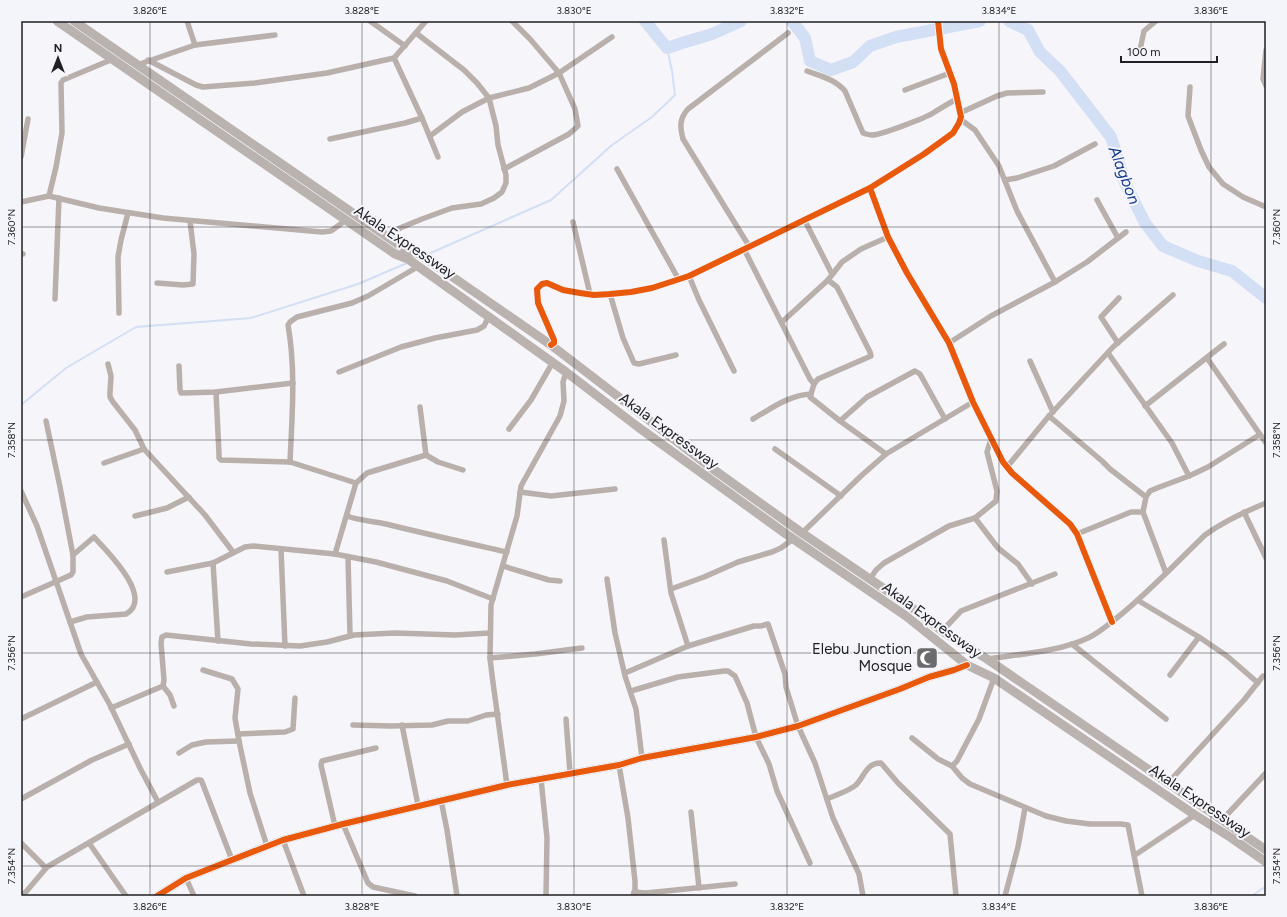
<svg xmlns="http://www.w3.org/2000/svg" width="1287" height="917" font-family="Figtree,sans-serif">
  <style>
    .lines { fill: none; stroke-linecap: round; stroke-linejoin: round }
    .stream { stroke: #d3dff4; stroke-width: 2 }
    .river { stroke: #d3dff4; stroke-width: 12 }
    .street { stroke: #b9b0ac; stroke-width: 5.5 }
    .secondary { stroke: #b7afaa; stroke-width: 8 }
    .primary { stroke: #bab2ae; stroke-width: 9 }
    .cycleway-casing { stroke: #f4f4fb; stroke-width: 8 }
    .cycleway { stroke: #e8590c; stroke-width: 6 }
    .ticks { fill: none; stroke: #212023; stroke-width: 1; stroke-opacity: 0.45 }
    .labels { text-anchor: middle; stroke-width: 4; stroke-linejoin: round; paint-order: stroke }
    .street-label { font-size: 15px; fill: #212023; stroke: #f4f4fb }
    .poi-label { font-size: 15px; fill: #212023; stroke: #f4f4fb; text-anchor: end }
    .water-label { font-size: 16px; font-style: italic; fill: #143b8b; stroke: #f4f4fb }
    .neatline { fill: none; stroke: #212023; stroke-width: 1.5 }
    .ticks-label { font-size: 10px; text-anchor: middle; fill: #212023 }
  </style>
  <rect width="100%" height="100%" fill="#f5f5fa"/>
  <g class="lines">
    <g class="stream">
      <path d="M426,255L551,200L612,145L652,117L675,95L672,71L667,48"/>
      <path d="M21,405L66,368L136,327L251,318L358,284L407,263"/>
      <path d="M1248,896L1253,895L1266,886"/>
    </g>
    <g class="river">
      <path d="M645,21L667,48L682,43L712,34L741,21"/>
      <path d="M792,21L805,38L810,61L831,70L853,62L870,46L896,37L980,21"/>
      <path d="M1009,21L1028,30L1040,52L1060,71L1111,137L1125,183L1145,223L1163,246L1198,261L1232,271L1266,298"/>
    </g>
    <g class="street">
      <path d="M187,21L195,45"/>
      <path d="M370,21L405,46"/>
      <path d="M1140,50L1144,31L1156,21"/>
      <path d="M1266,50L1263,79L1266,86"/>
      <path d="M394,58L422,118L438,157"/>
      <path d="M148,60L196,85L203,87L255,83L327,73L394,58L426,21"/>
      <path d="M137,65L195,45L275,35"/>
      <path d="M807,71C820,76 835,79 845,91L863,133C866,134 869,135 872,135C881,135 925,118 933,113C941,108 949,103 957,99"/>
      <path d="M1190,87L1188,116L1201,150L1209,167L1223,184L1243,197L1266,207"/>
      <path d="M905,90L950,73"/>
      <path d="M960,113L997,96L1007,93L1043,92"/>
      <path d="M960,119L975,130L999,166L1017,211L1055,282"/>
      <path d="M430,136L462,112L489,98L529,88L559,73L612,37"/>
      <path d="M330,139L405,123L422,118"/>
      <path d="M21,157L28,119"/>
      <path d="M504,169L569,134L578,126L575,109L559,73L530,39L512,21"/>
      <path d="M617,169L679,280"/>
      <path d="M1005,180L1017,178L1054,166L1095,144"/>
      <path d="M870,188L888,237L907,273L949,343L973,402L1003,462L1012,473L1070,524L1077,534L1112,622"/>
      <path d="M49,196L56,167L62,133L61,83L63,80L113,59"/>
      <path d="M1097,200L1118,238"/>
      <path d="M21,202L49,196L99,208L163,218L322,232L331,231L346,220"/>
      <path d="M804,219L832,274"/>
      <path d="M573,222L590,294"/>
      <path d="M388,237L400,228L422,219L452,208L481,204L494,198L502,192L506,183V175L498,145L496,126L489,98L477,83L464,70L416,33"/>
      <path d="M749,246L683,139C680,127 679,119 688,109L788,33"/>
      <path d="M744,249L810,379L814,384"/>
      <path d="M21,253L23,254"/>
      <path d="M689,276L699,300L734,371"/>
      <path d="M828,280L837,287L870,352L871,356L818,379L814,384L810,397L840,421L886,454"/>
      <path d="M157,283L183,285L193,284L194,254L190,221"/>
      <path d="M610,294L623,338L634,363L639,364L676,355"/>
      <path d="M55,299L59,198"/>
      <path d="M119,313L118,257L121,240L128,213"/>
      <path d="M782,322L828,280L842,262L861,249L888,237"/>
      <path d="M949,343L991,316L1055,282L1087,262L1126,232"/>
      <path d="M1118,343L1101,317L1119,298"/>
      <path d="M551,345L554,343V340L538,303L537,289L542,284L547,283L563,290L580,293L594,295L610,294L631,292L652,288L689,276L870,188L924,154L953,133L959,123L961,117L954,84L941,49L938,21"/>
      <path d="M1108,353L1172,443L1189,476"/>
      <path d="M1207,358L1266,443"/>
      <path d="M1030,361L1053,412"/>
      <path d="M108,364L111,376L110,392V397L113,402L135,430L144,449"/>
      <path d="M179,366L180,390L181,393H183L216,392L293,383"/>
      <path d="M339,372L401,347L435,338L477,330L484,326L489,316"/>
      <path d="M216,392L219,454V458L221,460L290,462L356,483"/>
      <path d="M1145,406L1224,344"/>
      <path d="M1049,416L1102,461L1110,469L1146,497"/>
      <path d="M753,419C772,408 789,395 811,394"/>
      <path d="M840,421L867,397L915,371L920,374L945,419"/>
      <path d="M509,429L531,400L553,362"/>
      <path d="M775,449L841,496"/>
      <path d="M426,455L438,462L463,470"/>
      <path d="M290,462C292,417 296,370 288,325L290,322L297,317L352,303L368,296L419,266"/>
      <path d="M104,463L144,449L205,515L233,552"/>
      <path d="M1007,467L1049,416L1113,347L1173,295"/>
      <path d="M21,491L37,526L81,654L110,705L140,768L158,802"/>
      <path d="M520,492L551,496L615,489"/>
      <path d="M1244,512L1266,558"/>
      <path d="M135,516L167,508L189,497"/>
      <path d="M347,516C360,521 373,521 386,524C426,534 467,543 507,552"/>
      <path d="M975,518L998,548L1018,564L1032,584"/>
      <path d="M802,533L862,475L886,454L973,402"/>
      <path d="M1077,534L1131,512H1143"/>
      <path d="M664,540L671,593L688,646"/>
      <path d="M281,549L285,646"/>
      <path d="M335,554L356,483L367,473L426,455L420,407"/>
      <path d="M348,557L350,635"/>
      <path d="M213,563L218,641"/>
      <path d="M503,566L549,580L560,581"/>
      <path d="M167,572L213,563L245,547L253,546L335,554L376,562L447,581L493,599"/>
      <path d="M1166,573L1143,512L1146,497L1150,491L1157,488L1189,476L1208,467L1259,435"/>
      <path d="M607,579L615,633L625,676L636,709L642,758"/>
      <path d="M870,579L876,570L884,563L949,526L975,518L996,501L997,491L987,452L991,439"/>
      <path d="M671,589L704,577L738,562L772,552L781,548L793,539"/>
      <path d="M21,597L71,575L73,572V555L60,487L46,421"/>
      <path d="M1139,601L1199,637L1170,675"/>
      <path d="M70,622L87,617L126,614C155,598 106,550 94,537L73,555"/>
      <path d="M942,631L961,611L1055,574"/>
      <path d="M1199,637L1227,656L1258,683"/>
      <path d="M1072,644L1166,719"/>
      <path d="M490,658L535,654L582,648"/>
      <path d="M987,659C1020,654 1058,652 1088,638C1099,633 1109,624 1118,617C1149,592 1176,563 1205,535C1224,521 1244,512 1266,503"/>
      <path d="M203,670L232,679L238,689L235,718L239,741L250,793L267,846"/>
      <path d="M625,673L688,646L754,626H761L768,624L785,674L786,687L798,726L815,763L833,818L859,874L863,896"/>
      <path d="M631,691L678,677L724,671H728L735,676L747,703L756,737L769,764L777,791L810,863"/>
      <path d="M174,706L170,695L163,686L164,680L161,643L162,637L166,635L251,644L300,646L327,642L354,635L395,633L455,635L490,633"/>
      <path d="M111,708L163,686"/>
      <path d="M21,719L97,682"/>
      <path d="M566,719L570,773"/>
      <path d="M353,725L391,726L432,725L448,721H468L486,715L498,714"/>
      <path d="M402,725L418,805"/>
      <path d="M238,734L285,732L293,729L295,698"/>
      <path d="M912,738L938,759L952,766L962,778L970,784L1046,816L1066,821L1090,824H1121L1128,825L1142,896"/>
      <path d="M179,753L192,745L206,742L239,741"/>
      <path d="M619,765L628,818L635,881V890L633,896"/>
      <path d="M952,766L957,761L979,719L994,678"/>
      <path d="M541,779L547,838L546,896"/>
      <path d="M1168,783L1244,700L1263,676H1266"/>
      <path d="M507,785L492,675L490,658L491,605L517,516L521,486L560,416L564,401L563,382L566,372"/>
      <path d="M21,799L92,760L129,744"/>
      <path d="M827,799C836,795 849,791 856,785C864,777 867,762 881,763L898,783L950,834L956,896"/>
      <path d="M441,800L447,830L457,896"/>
      <path d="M691,812L699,888"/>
      <path d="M1222,820L1266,773"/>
      <path d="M343,824L368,883L373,887L415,896"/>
      <path d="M335,826L321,765L322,761L376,748"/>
      <path d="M283,840L304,896"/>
      <path d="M21,843L46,868"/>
      <path d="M89,843L126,896"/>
      <path d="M1135,855L1195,815"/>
      <path d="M186,878L194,896"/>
      <path d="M634,892L646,893L735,884"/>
      <path d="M21,894L25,893L47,867L197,780H201L202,782L232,860"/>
      <path d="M1005,896L1018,847L1025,808"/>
    </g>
    <path class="secondary" d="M157,896L186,878L283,840L343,824L507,785L619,765L642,758L756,737L798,726L900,689L929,677L954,670L967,665"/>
    <g class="primary">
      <path d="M57,21L395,254L408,259L566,372L638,427L786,534L906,616L967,665L994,678L1195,815L1230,837L1266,862"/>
      <path d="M74,21L405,249L419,254L431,262L551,345L706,464L802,533L911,607L942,631L987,659L1266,850"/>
    </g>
    <g class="cycleway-casing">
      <g id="cycleway">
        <path d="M870,188L888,237L907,273L949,343L973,402L1003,462L1012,473L1070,524L1077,534L1112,622"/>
        <path d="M551,345L554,343V340L538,303L537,289L542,284L547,283L563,290L580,293L594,295L610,294L631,292L652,288L689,276L870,188L924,154L953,133L959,123L961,117L954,84L941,49L938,21"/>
        <path d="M157,896L186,878L283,840L343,824L507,785L619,765L642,758L756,737L798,726L900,689L929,677L954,670L967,665"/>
      </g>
    </g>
    <use href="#cycleway" class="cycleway"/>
  </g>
  <path class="ticks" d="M150,21V896M362,21V896M574,21V896M787,21V896M999,21V896M1211,21V896M21,227H1266M21,440H1266M21,653H1266M21,866H1266"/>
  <defs>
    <g id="mosque-square" transform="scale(1.15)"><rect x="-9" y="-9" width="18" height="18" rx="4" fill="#6b6b6e" stroke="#f4f4fb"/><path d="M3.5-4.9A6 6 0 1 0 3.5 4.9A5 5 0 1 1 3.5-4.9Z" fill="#fff"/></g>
  </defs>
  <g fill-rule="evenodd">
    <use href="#mosque-square" x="927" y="658"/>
  </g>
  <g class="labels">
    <g class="street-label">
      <text transform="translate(405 242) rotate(34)" y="5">Akala Expressway</text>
      <text transform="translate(669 431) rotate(36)" y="5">Akala Expressway</text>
      <text transform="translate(932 620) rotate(36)" y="5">Akala Expressway</text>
      <text transform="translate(1200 801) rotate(34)" y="5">Akala Expressway</text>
    </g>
    <g class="poi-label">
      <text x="912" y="654">Elebu Junction<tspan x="912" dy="17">Mosque</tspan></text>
    </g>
    <g class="water-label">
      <text transform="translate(1125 175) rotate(69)" y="6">Alagbon</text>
    </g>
  </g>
  <rect width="1287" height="917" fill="none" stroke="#f4f4fb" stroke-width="44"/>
  <g transform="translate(58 58)" stroke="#f4f4fb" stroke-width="3" paint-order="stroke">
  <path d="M0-3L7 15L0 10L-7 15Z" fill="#212023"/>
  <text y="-6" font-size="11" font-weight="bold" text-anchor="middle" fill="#212023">N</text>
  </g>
  <path d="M1121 56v6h96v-6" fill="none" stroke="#212023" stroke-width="2"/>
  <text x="1127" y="56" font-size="12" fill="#212023" stroke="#f4f4fb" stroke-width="3" paint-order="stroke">100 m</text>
  <rect x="22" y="22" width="1243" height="873" class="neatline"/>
  <g class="ticks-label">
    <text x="150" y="14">3.826°E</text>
    <text x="362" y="14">3.828°E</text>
    <text x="574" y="14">3.830°E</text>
    <text x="787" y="14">3.832°E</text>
    <text x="999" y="14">3.834°E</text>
    <text x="1211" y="14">3.836°E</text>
    <text transform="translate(11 227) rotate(-90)" y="4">7.360°N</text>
    <text transform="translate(1276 227) rotate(-90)" y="4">7.360°N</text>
    <text transform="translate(11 440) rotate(-90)" y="4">7.358°N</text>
    <text transform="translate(1276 440) rotate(-90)" y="4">7.358°N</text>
    <text transform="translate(11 653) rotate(-90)" y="4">7.356°N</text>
    <text transform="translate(1276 653) rotate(-90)" y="4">7.356°N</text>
    <text transform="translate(11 866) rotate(-90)" y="4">7.354°N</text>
    <text transform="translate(1276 866) rotate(-90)" y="4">7.354°N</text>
    <text x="150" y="910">3.826°E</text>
    <text x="362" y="910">3.828°E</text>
    <text x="574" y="910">3.830°E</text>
    <text x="787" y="910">3.832°E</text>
    <text x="999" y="910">3.834°E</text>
    <text x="1211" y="910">3.836°E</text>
  </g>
</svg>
